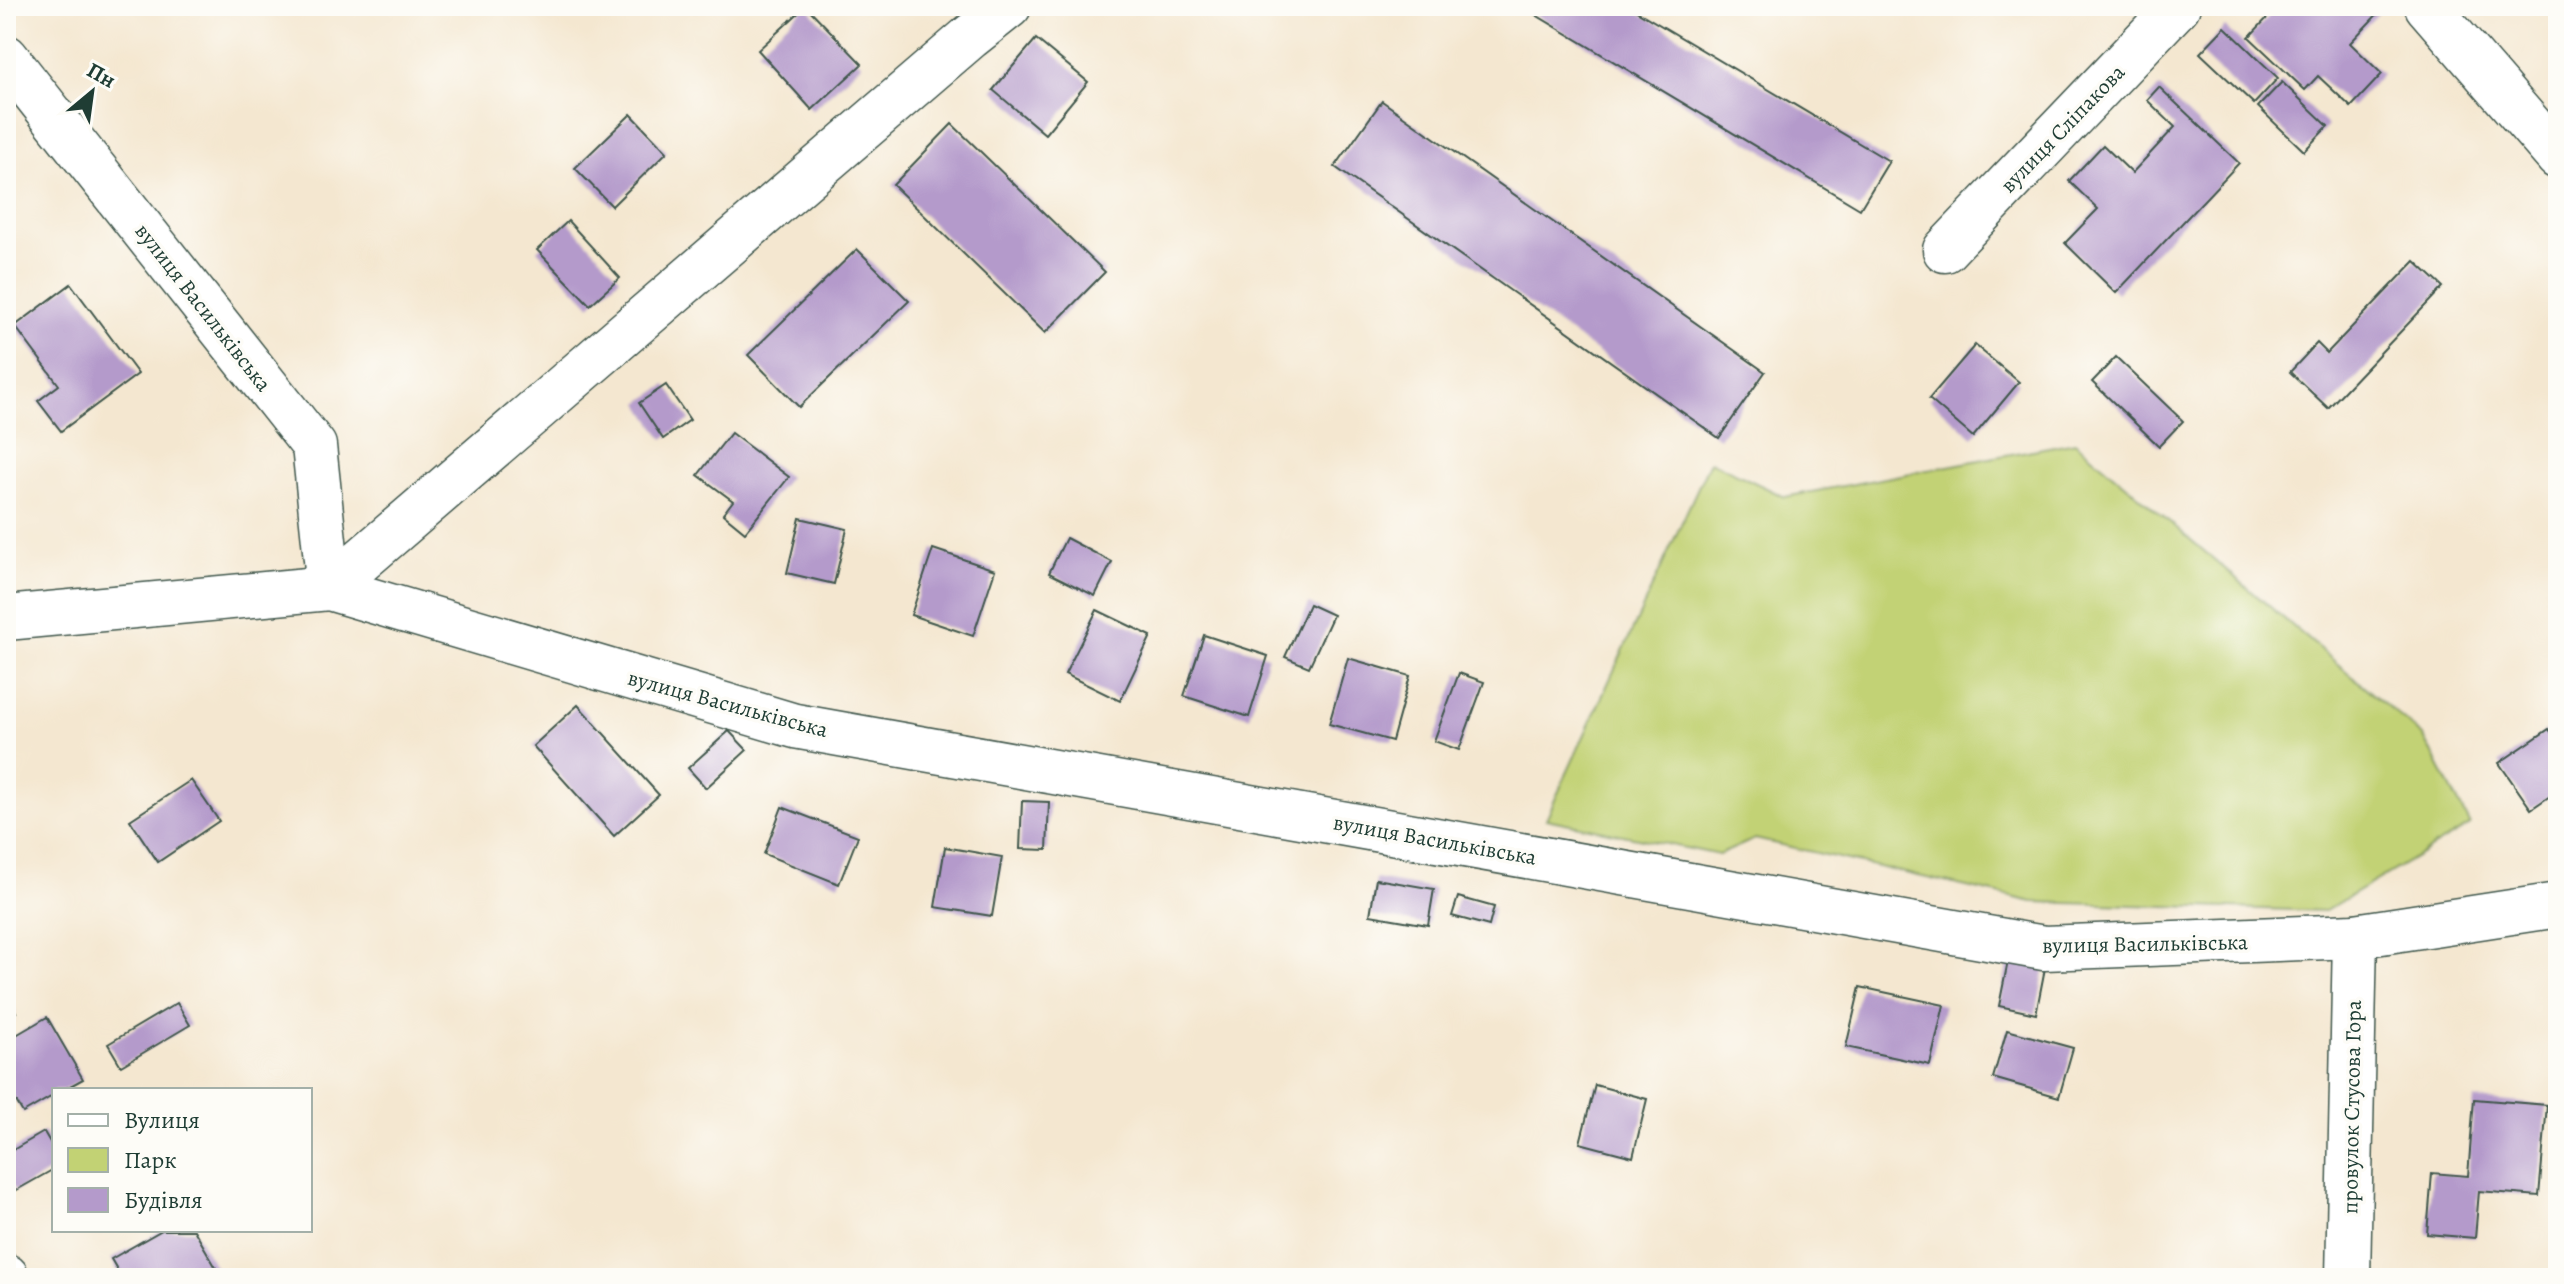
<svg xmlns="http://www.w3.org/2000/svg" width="2564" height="1284" font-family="Alegreya,serif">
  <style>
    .green { fill: #c2d274; stroke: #708854; stroke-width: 2 }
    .building { fill: #b49acb }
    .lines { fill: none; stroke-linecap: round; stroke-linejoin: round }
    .street-casing { stroke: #3f564b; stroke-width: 47 }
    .street { stroke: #fff; stroke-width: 44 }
    .labels { text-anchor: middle; stroke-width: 7; stroke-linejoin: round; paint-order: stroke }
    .street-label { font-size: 22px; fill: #1f3d34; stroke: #fdfcf7 }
  </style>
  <rect width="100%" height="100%" fill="#fdfcf7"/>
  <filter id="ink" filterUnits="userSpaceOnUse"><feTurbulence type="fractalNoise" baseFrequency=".0125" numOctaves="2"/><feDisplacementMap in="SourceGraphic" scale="16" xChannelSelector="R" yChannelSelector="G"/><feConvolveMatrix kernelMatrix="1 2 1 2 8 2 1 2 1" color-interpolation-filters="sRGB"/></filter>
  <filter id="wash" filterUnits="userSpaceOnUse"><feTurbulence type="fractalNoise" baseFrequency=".006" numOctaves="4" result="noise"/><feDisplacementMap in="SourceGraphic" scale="32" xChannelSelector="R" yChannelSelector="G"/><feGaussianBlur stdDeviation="1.8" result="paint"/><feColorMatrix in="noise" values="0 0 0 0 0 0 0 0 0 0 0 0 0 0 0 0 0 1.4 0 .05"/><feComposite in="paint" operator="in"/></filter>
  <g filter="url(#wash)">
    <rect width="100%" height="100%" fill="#f4e7d0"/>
    <path class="green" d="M2075,442L2424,737L2470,825L2325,911L2033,902L1755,839L1719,855L1546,819L1710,461L1785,497Z"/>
    <g id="blocks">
      <g class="building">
        <path d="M806,6L862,64L812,110L758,50Z"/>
        <path d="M1521,6H1628L1889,161L1860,209Z"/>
        <path d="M2265,6H2385L2350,43L2382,74L2351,107L2318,76L2305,90L2249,37L2272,13Z"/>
        <path d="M2225,27L2278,78L2254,104L2200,53Z"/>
        <path d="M1036,39L1088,82L1045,134L993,90Z"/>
        <path d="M2282,82L2328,126L2304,151L2258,107Z"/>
        <path d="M2159,87L2239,163L2116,293L2065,243L2098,209L2069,181L2103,145L2132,173L2175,127L2147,100Z"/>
        <path d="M1382,101L1765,372L1719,438L1335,167Z"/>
        <path d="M631,114L667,152L612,206L575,168Z"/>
        <path d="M952,124L1105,272L1045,333L893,185Z"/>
        <path d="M568,221L620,278L590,305L537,250Z"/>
        <path d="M857,249L909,301L799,407L748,355Z"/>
        <path d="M2415,261L2443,287L2328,408L2290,372L2317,343L2327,353Z"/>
        <path d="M71,284L138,374L61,431L38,401L59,385L15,326Z"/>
        <path d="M1975,345L2019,382L1973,437L1929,399Z"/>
        <path d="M2116,357L2183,421L2159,446L2092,382Z"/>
        <path d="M666,385L690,420L663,439L639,403Z"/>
        <path d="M731,433L789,477L745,532L723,514L733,501L698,475Z"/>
        <path d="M800,518L847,529L834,584L787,573Z"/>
        <path d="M1066,538L1112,562L1095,596L1049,573Z"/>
        <path d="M933,549L995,570L973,636L911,615Z"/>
        <path d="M1309,604L1333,615L1309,667L1285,657Z"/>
        <path d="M1097,610L1151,636L1120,701L1065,674Z"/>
        <path d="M1204,635L1268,656L1249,717L1184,696Z"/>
        <path d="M1348,658L1410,676L1392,741L1329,724Z"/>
        <path d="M1459,673L1484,682L1459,750L1434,741Z"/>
        <path d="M578,705L659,795L614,836L533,746Z"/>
        <path d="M2549,729L2558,742V807L2550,796L2531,809L2499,763Z"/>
        <path d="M729,731L747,750L706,788L688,768Z"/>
        <path d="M191,780L219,821L158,862L130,820Z"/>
        <path d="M1022,801L1049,802L1047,850L1020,849Z"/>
        <path d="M782,807L858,836L839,884L764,854Z"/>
        <path d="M945,847L1002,857L992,916L935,907Z"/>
        <path d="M1376,879L1434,889L1428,925L1370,915Z"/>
        <path d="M1458,897L1494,907L1489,926L1452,916Z"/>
        <path d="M2008,961L2045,968L2036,1014L1999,1006Z"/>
        <path d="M1860,987L1944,1005L1930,1065L1846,1047Z"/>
        <path d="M6,995L16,1012L6,1017Z"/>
        <path d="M177,1003L190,1025L121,1066L108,1044Z"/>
        <path d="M47,1017L83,1079L63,1090H54V1095L23,1113L6,1084V1041Z"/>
        <path d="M2007,1030L2073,1048L2059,1097L1993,1078Z"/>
        <path d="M1595,1085L1647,1099L1633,1157L1580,1143Z"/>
        <path d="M2474,1099L2547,1105L2539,1196L2479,1191L2475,1238L2427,1234L2432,1173L2468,1176Z"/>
        <path d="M44,1132L54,1149V1169L15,1191L6,1175V1154Z"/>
        <path d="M162,1230H194L222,1278H122L111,1259Z"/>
      </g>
    </g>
  </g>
  <g filter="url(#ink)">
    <use href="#blocks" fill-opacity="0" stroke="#3f564b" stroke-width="2"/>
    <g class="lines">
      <g class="street-casing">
        <g id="street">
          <path d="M2427,6L2558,157"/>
          <path d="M6,57L314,446L329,588"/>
          <path d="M1945,250L2178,6"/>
          <path d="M329,588L970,37L1009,6"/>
          <path d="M6,618L329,588L795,726L2044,948L2355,936L2558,905"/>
          <path d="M6,1276L7,1278"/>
          <path d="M2348,1278L2355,936"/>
        </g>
      </g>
      <use href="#street" class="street"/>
    </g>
  </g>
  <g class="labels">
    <g class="street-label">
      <text transform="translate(2062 128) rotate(-46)" y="8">вулиця Сліпакова</text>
      <text transform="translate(204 307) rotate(52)" y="8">вулиця Васильківська</text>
      <text transform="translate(728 703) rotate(15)" y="8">вулиця Васильківська</text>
      <text transform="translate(1435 839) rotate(10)" y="8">вулиця Васильківська</text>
      <text transform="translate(2145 943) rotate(-1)" y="8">вулиця Васильківська</text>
      <text transform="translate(2351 1107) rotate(-89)" y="8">провулок Стусова Гора</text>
    </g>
  </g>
  <rect width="2564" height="1284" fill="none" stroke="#fdfcf7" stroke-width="32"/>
  <rect x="52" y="1088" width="260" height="144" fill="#fdfcf7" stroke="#a4b0a9" stroke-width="2"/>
  <rect x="68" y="1114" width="40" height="12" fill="#ffffff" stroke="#a4b0a9" stroke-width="2"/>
  <text x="124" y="1128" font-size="24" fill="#1f3d34">Вулиця</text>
  <rect x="68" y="1148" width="40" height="24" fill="#c2d274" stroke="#a4b0a9" stroke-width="2"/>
  <text x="124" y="1168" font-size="24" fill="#1f3d34">Парк</text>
  <rect x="68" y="1188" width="40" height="24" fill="#b49acb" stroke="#a4b0a9" stroke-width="2"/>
  <text x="124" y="1208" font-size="24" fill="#1f3d34">Будівля</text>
  <g transform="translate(92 92) rotate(29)" stroke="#fdfcf7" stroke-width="6" paint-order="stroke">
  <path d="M0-6L14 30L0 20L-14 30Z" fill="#1f3d34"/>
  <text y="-12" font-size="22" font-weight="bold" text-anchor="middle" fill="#1f3d34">Пн</text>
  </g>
</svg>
